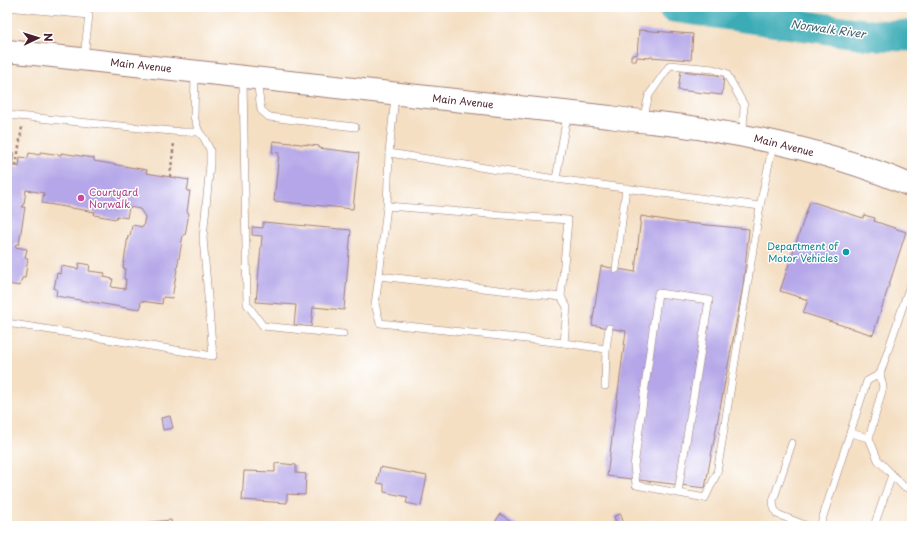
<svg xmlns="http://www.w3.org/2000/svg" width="919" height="533" font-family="'Playpen Sans',sans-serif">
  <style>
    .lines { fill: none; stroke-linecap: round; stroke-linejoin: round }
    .river { stroke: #3babb6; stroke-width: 31 }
    .building { fill: #b4a6e8 }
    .service-casing { stroke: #9f7f77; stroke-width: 8 }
    .primary-casing { stroke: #9f7f77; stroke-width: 24 }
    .path { stroke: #9f7f77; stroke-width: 2.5; stroke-dasharray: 3 3; stroke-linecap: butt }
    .service { stroke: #fff; stroke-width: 7 }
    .primary { stroke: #fff; stroke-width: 22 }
    .hotel-dot { fill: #d1479c; stroke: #fff; stroke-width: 1.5 }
    .culture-dot { fill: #0f9aa8; stroke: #fff; stroke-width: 1.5 }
    .labels { text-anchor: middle; stroke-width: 3; stroke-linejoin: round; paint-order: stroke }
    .street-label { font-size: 10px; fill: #4a1f2b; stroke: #fff }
    .hotel-label { font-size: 10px; fill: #b23c85; stroke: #fff; text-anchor: start }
    .culture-label { font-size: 10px; fill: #0d838f; stroke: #fff; text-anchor: end }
    .water-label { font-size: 11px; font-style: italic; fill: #435e6a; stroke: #fff }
  </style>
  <rect width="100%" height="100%" fill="#fff"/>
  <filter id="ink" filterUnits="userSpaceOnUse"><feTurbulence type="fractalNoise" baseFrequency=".025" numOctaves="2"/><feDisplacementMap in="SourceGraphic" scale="8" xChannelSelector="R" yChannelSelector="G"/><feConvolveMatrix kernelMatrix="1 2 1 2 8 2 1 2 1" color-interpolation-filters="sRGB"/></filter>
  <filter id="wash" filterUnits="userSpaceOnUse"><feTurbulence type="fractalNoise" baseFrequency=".012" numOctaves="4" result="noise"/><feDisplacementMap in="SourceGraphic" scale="16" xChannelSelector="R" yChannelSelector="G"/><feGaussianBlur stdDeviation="0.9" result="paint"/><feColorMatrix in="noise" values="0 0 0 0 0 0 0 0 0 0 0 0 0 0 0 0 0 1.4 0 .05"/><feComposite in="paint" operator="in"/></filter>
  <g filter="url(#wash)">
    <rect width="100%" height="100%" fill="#f4dfc3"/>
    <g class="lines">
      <path class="river" d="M673,7L871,35L912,36"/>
    </g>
    <g id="blocks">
      <g class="building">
        <path d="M639,30L693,34L691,60L650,57V58L637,57L636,61H631V55H637Z"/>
        <path d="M681,71L724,76L722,95L678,90Z"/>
        <path d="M273,141L319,146V148L359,153L353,209L274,201L279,153L272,152Z"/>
        <path d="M7,151L14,153L12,166H16L19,167L20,157L28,158L29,153L40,155V152L61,155V153L94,158V161L147,170L146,173L189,180L187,191H190L187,212L189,213L185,235H183L172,298L163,297L162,304L141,301L140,309L134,308L133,309L56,296L57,289H54L57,273L60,274L61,266L78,269L79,263L90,265L89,271L105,273L104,277L113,279L111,287L125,289L126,279H124L125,268H123L128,236H130L132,225L143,227L145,217L140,209L129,207L127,218L117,216L116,219L94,215L95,212L42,203L44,193L26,190L24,204H23L22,207H25L19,244H16L15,247L27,249L25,258H28L25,278H22L20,286L7,284Z"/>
        <path d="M810,201L863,218L864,215L875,218L874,221L906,232L873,335L803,313L808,300L780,291Z"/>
        <path d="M641,216L677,222L749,229L743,286L705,488L607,476L626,331L592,325L601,266L635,272Z"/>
        <path d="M263,222L351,230L344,310L313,307L311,327L294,325L296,305L256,302L262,236L252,235V227L263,228Z"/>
        <path d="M170,416L173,428L163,430L161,418Z"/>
        <path d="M275,463L296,465V473L306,474L305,495L287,494V503L242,500L244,471L275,472Z"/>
        <path d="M380,467L427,476L421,506L406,503L408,497L384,492V484L377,483Z"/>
        <path d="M500,514L519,526H493Z"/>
        <path d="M621,514L623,522L616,524L614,516Z"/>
        <path d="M171,520L172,526H151V522Z"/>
      </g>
    </g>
  </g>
  <g filter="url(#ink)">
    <use href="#blocks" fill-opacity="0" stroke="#9f7f77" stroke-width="1"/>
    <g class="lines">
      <g class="service-casing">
        <g id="service">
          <path d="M7,7L89,15L84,57"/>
          <path d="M243,79L247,304L263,326L343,334"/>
          <path d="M257,80L261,110L269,117L355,127"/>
          <path d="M7,115L182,132H199"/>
          <path d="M567,115L556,179L760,206L773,144"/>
          <path d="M643,120L649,95L670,65L713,69L726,73L744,105L743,134"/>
          <path d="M389,153L556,179"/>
          <path d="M387,206L568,220L561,297L379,276L387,206L389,153L395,97"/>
          <path d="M616,269L626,188"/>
          <path d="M379,276L375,304L380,323L564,343"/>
          <path d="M561,297L567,307L564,343L606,349"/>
          <path d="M7,323L213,356L203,238L210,164V150L204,138L199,132L194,117L195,74"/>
          <path d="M880,374L912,279"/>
          <path d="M605,386L606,349L609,328"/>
          <path d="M850,433L867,381L880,374L883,387L869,438L878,460L903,486L912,490"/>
          <path d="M792,443L773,501L774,508L777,514L807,526"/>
          <path d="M678,492L709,300L658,293L634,466L636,485L705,498L717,473L760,206"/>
          <path d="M820,526L850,433L869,438"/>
          <path d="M874,526L892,475"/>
        </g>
      </g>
      <g class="primary-casing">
        <path id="primary" d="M7,51L610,117C643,122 676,124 710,130C778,141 848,158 912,186"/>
      </g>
      <g class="path">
        <path d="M16,166L22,127"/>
        <path d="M170,177L174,143"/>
      </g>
      <use href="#service" class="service"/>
      <use href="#primary" class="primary"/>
    </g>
  </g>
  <circle class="hotel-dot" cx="81" cy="198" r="4"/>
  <circle class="culture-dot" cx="846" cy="252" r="4"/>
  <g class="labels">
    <g class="street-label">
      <text transform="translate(141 65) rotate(6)" y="4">Main Avenue</text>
      <text transform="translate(463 101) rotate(6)" y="4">Main Avenue</text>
      <text transform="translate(784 145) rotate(14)" y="4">Main Avenue</text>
    </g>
    <g class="hotel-label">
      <text x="89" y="196">Courtyard<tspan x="89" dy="12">Norwalk</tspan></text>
    </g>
    <g class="culture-label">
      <text x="838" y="250">Department of<tspan x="838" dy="12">Motor Vehicles</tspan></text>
    </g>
    <g class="water-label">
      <text transform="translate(828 29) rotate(8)" y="4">Norwalk River</text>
    </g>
  </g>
  <rect width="919" height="533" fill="none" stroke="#fff" stroke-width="24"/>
  <g transform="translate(38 38) rotate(86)" stroke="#ffffff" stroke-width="3" paint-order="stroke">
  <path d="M0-3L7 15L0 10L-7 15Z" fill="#4a1f2b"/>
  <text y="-6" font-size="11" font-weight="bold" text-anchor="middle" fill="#4a1f2b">N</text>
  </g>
</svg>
